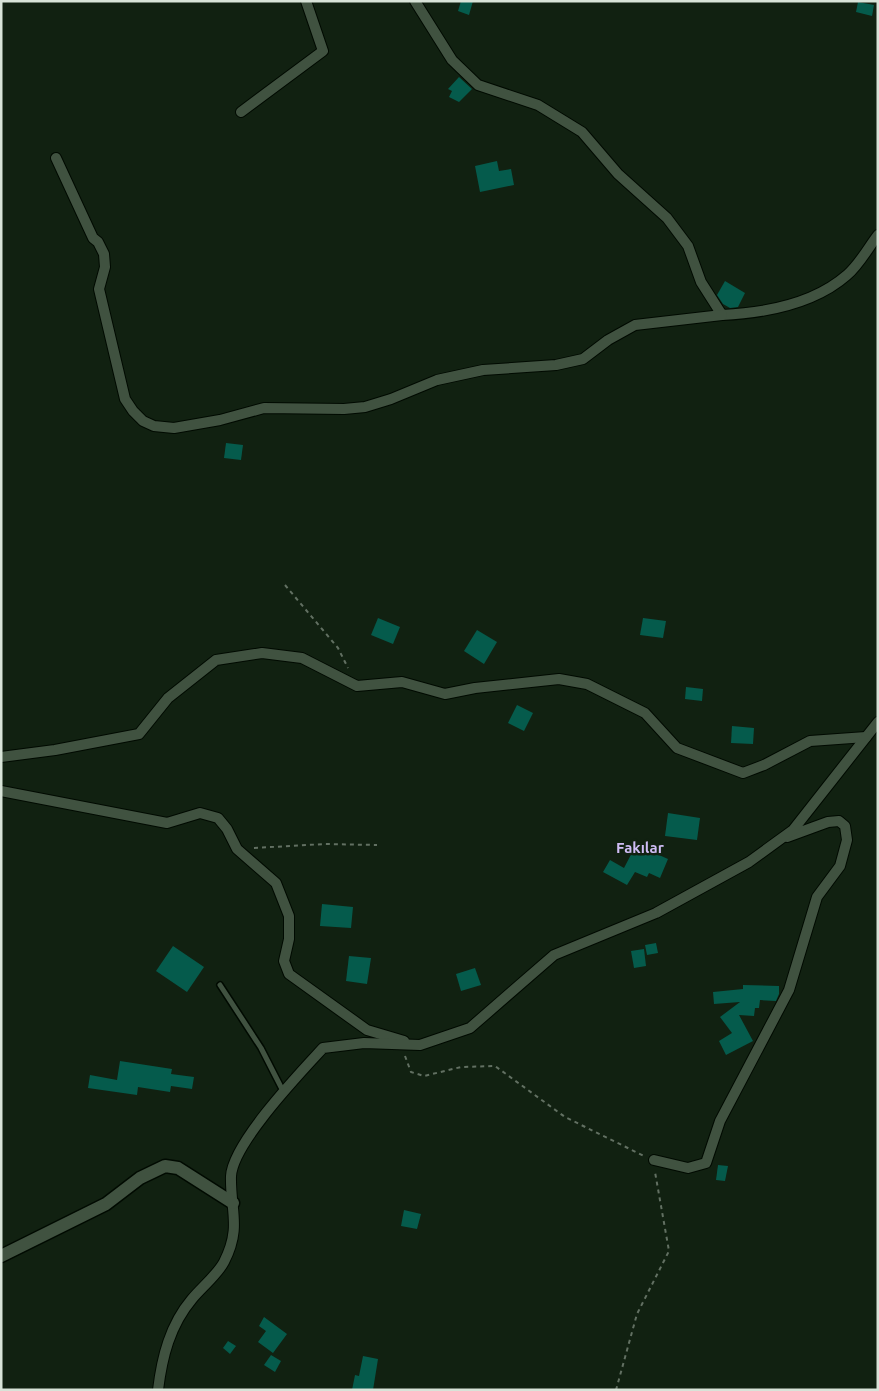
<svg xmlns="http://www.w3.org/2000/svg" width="879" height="1391" font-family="Ubuntu,sans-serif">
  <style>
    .building { fill: #055b4c }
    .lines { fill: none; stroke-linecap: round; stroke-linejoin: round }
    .service-casing { stroke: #000a01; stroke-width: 8 }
    .minor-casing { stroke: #000a01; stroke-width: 12 }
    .tertiary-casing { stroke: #000a01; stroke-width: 15 }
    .path { stroke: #627062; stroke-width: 2; stroke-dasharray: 4 4; stroke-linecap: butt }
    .service { stroke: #405240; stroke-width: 5 }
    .minor { stroke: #405240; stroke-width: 10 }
    .tertiary { stroke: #405240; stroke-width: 12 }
    .labels { text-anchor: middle; stroke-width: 5; stroke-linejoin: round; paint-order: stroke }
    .neighbourhood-label { font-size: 15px; font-weight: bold; fill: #cfbdf5; stroke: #112111 }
  </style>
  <rect width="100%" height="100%" fill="#112111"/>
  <g class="building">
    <path d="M461,1H473L469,15L458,11Z"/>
    <path d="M858,2L874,5L872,16L856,12Z"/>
    <path d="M459,77L472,89L459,102L449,97L452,91L448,89Z"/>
    <path d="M497,161L499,171L511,169L514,185L480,192L475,166Z"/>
    <path d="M725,281L745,293L738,307L730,308L723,304L717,295Z"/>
    <path d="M226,443L243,445L241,460L224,458Z"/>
    <path d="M378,618L400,627L393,644L371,635Z"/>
    <path d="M643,618L666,621L663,638L640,635Z"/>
    <path d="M477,630L497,642L484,664L464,651Z"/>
    <path d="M686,687L703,689L702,701L685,699Z"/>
    <path d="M517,705L533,713L524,731L508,723Z"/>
    <path d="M732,726L754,728L753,744L731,743Z"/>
    <path d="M668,813L700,818L697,840L665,836Z"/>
    <path d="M637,843L660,853L659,855L668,859L660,878L649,873L647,877L635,872L627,885L603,872L610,860L624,868Z"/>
    <path d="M322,904L353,907L351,928L320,926Z"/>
    <path d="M656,943L658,953L647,955L645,945Z"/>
    <path d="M173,946L204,967L187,992L156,971Z"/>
    <path d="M644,949L646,966L634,968L631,951Z"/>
    <path d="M349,956L371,958L367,984L346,981Z"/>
    <path d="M475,968L481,985L461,991L456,974Z"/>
    <path d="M743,985L779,986V994L776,1001L760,1000L759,1008H755L754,1016L739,1015L753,1041L726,1055L719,1041L732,1033L720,1017L740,1002L714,1004L713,992L743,989Z"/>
    <path d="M120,1061L172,1069L171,1074L194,1077L192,1089L171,1086L170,1092L138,1087L137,1095L88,1088L90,1075L117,1080Z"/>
    <path d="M718,1165L728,1166L725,1181L716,1180Z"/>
    <path d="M404,1210L421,1214L417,1229L401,1226Z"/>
    <path d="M264,1317L287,1334L273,1353L258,1342L266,1331L259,1326Z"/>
    <path d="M228,1341L236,1346L230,1354L223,1348Z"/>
    <path d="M271,1355L281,1361L275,1372L264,1365Z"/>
    <path d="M363,1356L378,1359L373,1390H352L355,1375L359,1376Z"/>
  </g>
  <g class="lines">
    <g class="service-casing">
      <path id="service" d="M220,985L261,1048L283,1091"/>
    </g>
    <g class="minor-casing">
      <g id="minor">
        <path d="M415,1L452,60L478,85L538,105L582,132L618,174L667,218L688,246L701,282L722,315C764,313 814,304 847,275C859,265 868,248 878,235"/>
        <path d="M241,112L323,51L306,1"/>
        <path d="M56,158L93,238L98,242L104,254L105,267L99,289L125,399L133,411L143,421L154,426L174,428L220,420L264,408L344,409L365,407L391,399L437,380L483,370L556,365L583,359L608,340L635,325L722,315"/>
        <path d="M1,757L55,750L139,734L168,698L216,660L262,653L302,658L357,686L402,682L445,694L475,688L559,679L587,684L645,713L677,748L743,773L764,765L810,741L866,737"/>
        <path d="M1,791L167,823L200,813L218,818L227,829L237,849L276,883L289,916V939L284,961L289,974L367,1030L404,1041"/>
        <path d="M654,1160L688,1168L706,1163L720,1121L789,990L817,897L840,866L847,840L845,826L839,821L828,822L787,837"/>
        <path d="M158,1390C162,1357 170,1325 192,1299C202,1287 217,1275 224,1262C242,1227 230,1210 231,1176C233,1143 300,1073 323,1048L364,1043L420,1045L470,1028L554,955L656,913L749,862L793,830L878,722"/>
      </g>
    </g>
    <g class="tertiary-casing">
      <path id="tertiary" d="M1,1256L106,1204L140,1178L165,1166L178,1168L233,1203"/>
    </g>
    <g class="path">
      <path d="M285,585L338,648L348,668"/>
      <path d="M254,848L325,844L377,845"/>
      <path d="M405,1056L411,1072L424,1076L461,1067L495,1066L565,1117L644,1156"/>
      <path d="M616,1390L637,1314L669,1251L655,1172"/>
    </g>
    <use href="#service" class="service"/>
    <use href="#minor" class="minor"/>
    <use href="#tertiary" class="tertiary"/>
  </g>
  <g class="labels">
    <g class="neighbourhood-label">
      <text x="640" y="853">Fakılar</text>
    </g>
  </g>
  <rect width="879" height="1391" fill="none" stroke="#d8e3d8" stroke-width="5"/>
</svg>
